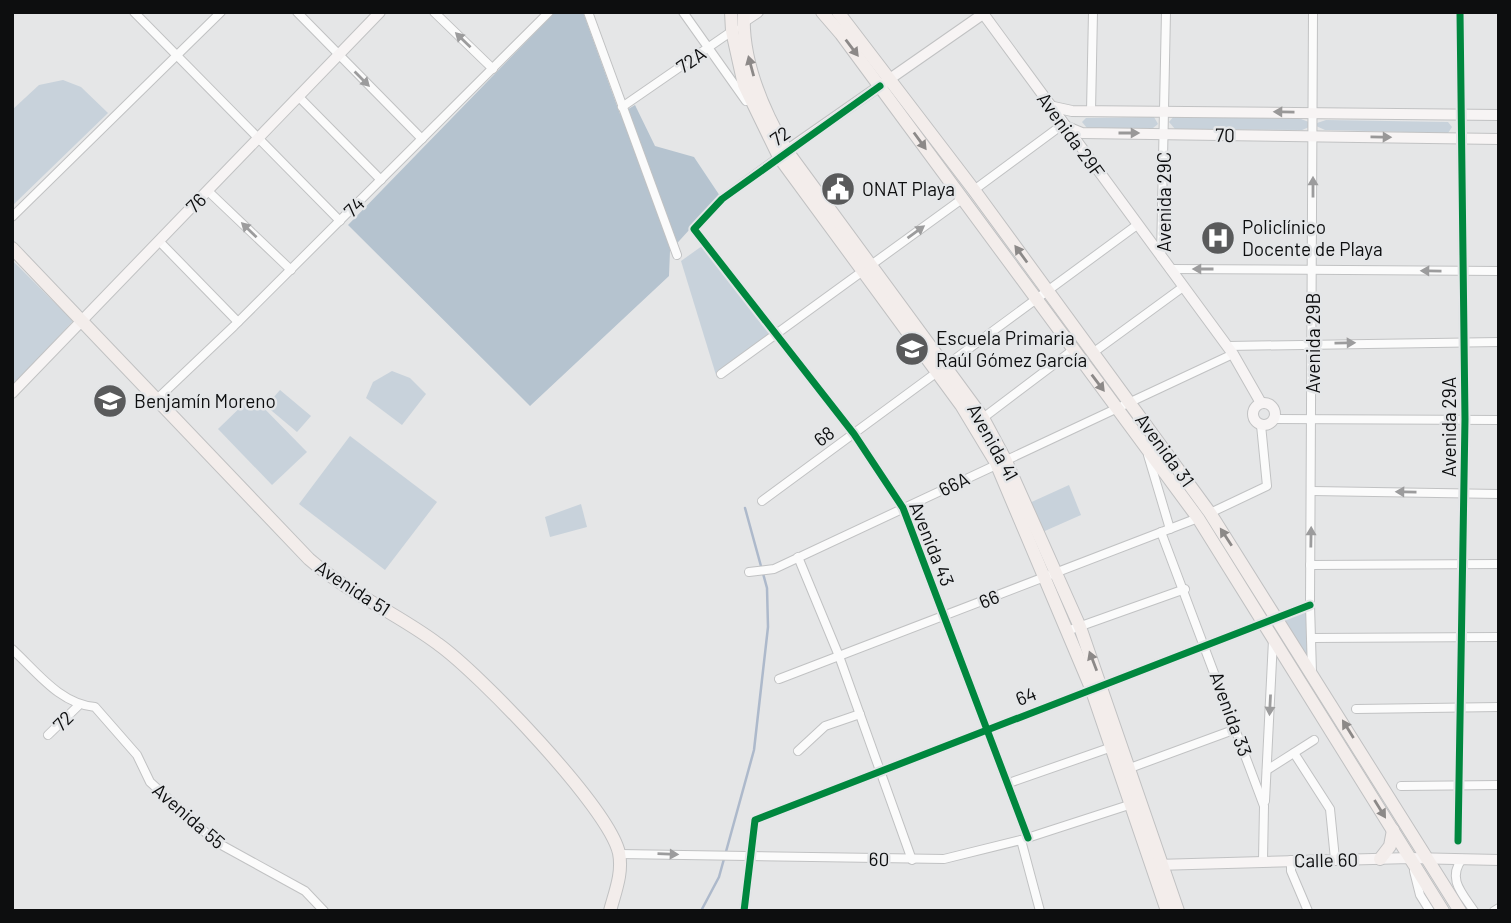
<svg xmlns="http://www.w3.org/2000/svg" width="1511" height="923" font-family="Barlow,sans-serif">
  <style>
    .green { fill: #c8d2db }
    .forest { fill: #b5c3cf }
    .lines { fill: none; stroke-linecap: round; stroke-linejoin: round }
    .stream { stroke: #adb9cb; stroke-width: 2.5 }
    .street-casing { stroke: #c1c2c3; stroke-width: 10 }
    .secondary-casing { stroke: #c1c2c3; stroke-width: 12 }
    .primary-casing { stroke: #c0c1c2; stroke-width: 14 }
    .street { stroke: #fbfbfb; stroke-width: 8 }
    .secondary { stroke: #f7f4f4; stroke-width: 10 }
    .primary { stroke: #f3edeb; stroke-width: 12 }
    .cycleway-casing { stroke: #e4e6e8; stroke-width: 11 }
    .cycleway { stroke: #00873e; stroke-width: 7 }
    .oneway { fill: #9c9c9d }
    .oneway2 { fill: #8c8988 }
    .oneway3 { fill: #999898 }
    .labels { text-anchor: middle; stroke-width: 5; stroke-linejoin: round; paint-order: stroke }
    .street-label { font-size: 19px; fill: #0d0e0f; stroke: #e4e6e8 }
    .poi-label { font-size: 19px; fill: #0d0e0f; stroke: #e4e6e8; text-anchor: start }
  </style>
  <rect width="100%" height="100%" fill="#e5e6e7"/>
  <g class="green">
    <path d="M63,80L81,87L108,113L12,206V110L39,85Z"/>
    <path d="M1174,116L1301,119L1314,124L1326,120L1448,122L1452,127L1448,133L1325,130L1314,125L1302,130L1175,129L1169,122Z"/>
    <path d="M1154,117L1158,124L1153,128H1087L1082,122L1086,118Z"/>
    <path d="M702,246L772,332L716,375L681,261Z"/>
    <path d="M12,260L73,321L12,387Z"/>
    <path d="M392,371L410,378L426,394L402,425L366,398L373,382Z"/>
    <path d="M280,390L311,416L297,432L266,406Z"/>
    <path d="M252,396L307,452L272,485L218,429Z"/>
    <path d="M350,436L437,502L385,570L299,504Z"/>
    <path d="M1069,485L1081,515L1038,534L1025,505Z"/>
    <path d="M581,504L587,527L550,537L545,517Z"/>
    <path d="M1310,605L1312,673L1277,617Z"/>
  </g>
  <path class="forest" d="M555,12H583L620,114L635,105L655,146L694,157L720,196L670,251L669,276L530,406L348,225Z"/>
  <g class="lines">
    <path class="stream" d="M701,911L719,877L754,750L768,627L767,588L745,508"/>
    <g class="street-casing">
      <g id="street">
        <path d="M134,12L340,221"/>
        <path d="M297,12L422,139"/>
        <path d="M434,12L493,69"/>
        <path d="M588,12L677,255"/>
        <path d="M683,12L746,101"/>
        <path d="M299,97L381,180"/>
        <path d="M622,107L735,29"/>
        <path d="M1091,111L1093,12"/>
        <path d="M779,157L722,199L694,229L854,434L903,508L1028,838"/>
        <path d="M974,190L1062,125"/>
        <path d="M208,191L291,270"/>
        <path d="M12,217L221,12"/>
        <path d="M159,241L238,322"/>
        <path d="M1161,257L1166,12"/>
        <path d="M1170,269L1499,271"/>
        <path d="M1228,346L1499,342"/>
        <path d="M1094,352L1183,287"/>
        <path d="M721,374L962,199"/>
        <path d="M156,400L234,326L549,12"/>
        <path d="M983,418L1073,350"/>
        <path d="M1274,419L1499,420"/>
        <path d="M1148,455L1170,529"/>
        <path d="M1312,491L1499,494"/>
        <path d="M762,501L1137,225"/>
        <path d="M1210,513L1267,486L1261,425"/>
        <path d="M1161,532L1264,806L1263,860"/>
        <path d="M798,557L839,656L912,860"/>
        <path d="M1310,565L1499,564"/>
        <path d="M749,572L774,569L1233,354"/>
        <path d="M1067,631L1185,589"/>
        <path d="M1311,638L1499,637"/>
        <path d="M12,649C37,672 60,704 95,707L137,755L150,782L216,842L305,891L324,911"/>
        <path d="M1312,673L1310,605L1313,12"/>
        <path d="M779,679L1198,518"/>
        <path d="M1356,709L1499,707"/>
        <path d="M48,735L78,706"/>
        <path d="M798,751L825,726L860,714"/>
        <path d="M1294,753L1330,809L1335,859"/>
        <path d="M1130,768L1236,729"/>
        <path d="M1267,770L1314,740"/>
        <path d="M1009,783L1112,747"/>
        <path d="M1401,786L1499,785"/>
        <path d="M1265,801L1273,640"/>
        <path d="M1021,840L1040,911"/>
        <path d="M1458,841L1465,419L1460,12"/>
        <path d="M619,854L944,859L1021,840L1132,804"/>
        <path d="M1462,859C1447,879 1462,893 1474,911"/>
        <path d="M1291,860V871L1308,911"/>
        <path d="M1414,871L1420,895L1430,911"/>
        <path d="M744,911L755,820L1310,605"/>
        <path d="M1494,911L1499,908"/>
      </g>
    </g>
    <g class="secondary-casing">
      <g id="secondary">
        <path d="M982,12L1233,354L1261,403"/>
        <path d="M743,22L758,12"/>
        <path d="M1049,106L1072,111L1499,115"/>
        <path d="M1065,126L1082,133L1499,139"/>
        <path d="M782,154L983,14"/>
        <path d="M12,393L380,12"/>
        <circle cx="1264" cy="414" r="11"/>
        <path d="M1156,865L1410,858L1499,860"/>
      </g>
    </g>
    <g class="primary-casing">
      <g id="primary">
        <path d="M731,12L732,31L744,85L779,157L961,405L996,463L1091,688L1167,911"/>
        <path d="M744,12C741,61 763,110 787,151L983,418L1005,459L1080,627L1178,911"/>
        <path d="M822,12L841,34L1198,518L1443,911"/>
        <path d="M838,12L974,190L1210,513L1460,911"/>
        <path d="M12,248L309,559C348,593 397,613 438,644C479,673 609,808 619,853C623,873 615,892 610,911"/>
        <path d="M1380,859L1390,846L1393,830"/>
      </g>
    </g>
    <use href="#street" class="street"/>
    <use href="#secondary" class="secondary"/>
    <use href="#primary" class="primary"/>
    <g class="cycleway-casing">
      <g id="cycleway">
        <path d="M880,86L722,199L694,229L854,434L903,508L1028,838"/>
        <path d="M1458,841L1465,419L1460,12"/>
        <path d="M744,911L755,820L1310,605"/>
      </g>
    </g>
    <use href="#cycleway" class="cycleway"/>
  </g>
  <defs><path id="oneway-solid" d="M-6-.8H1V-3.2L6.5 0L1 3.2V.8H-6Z" transform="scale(1.75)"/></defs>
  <g class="oneway">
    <use href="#oneway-solid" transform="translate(463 40) rotate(-136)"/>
    <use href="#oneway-solid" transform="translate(362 79) rotate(45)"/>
    <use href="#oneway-solid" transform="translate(1313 187) rotate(-90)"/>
    <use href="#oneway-solid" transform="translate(249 230) rotate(-136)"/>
    <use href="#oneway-solid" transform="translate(916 232) rotate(-36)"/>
    <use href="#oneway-solid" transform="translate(1203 269) rotate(180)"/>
    <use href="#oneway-solid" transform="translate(1431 271) rotate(-179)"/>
    <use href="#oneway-solid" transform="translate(1345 343) rotate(-1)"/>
    <use href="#oneway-solid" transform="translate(1406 492) rotate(-179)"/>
    <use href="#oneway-solid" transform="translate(1311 537) rotate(-89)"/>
    <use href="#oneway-solid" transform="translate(1270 705) rotate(93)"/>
    <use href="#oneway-solid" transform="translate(668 854) rotate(2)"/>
  </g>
  <g class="oneway2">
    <use href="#oneway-solid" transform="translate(852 48) rotate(53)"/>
    <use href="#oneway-solid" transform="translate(751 66) rotate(-105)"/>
    <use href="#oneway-solid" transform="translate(920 141) rotate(54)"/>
    <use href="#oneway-solid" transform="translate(1021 254) rotate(-126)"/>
    <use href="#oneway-solid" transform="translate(1098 383) rotate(53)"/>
    <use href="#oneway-solid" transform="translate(1226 537) rotate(-123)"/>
    <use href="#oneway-solid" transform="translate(1093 661) rotate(-111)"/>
    <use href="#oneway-solid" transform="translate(1348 729) rotate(-122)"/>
    <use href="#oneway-solid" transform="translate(1380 809) rotate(58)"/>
  </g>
  <g class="oneway3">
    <use href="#oneway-solid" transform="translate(1284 112) rotate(-179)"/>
    <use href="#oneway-solid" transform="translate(1129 133)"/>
    <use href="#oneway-solid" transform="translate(1381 137) rotate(1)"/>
  </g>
  <defs>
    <g id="civic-disc" transform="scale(1.75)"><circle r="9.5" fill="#595a5b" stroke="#e4e6e8"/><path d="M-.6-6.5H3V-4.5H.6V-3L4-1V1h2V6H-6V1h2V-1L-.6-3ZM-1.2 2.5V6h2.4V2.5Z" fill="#fff"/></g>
    <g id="hospital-disc" transform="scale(1.75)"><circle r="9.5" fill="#595a5b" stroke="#e4e6e8"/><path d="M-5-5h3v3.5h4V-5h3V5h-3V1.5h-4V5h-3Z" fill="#fff"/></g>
    <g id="school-disc" transform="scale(1.75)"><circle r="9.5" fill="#595a5b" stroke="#e4e6e8"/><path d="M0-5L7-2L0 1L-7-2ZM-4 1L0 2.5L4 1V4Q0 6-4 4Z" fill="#fff"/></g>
  </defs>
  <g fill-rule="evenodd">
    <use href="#civic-disc" x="838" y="189"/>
    <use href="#hospital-disc" x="1218" y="238"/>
    <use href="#school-disc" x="912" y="349"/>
    <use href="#school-disc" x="110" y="401"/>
  </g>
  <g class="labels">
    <g class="street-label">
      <text transform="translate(691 60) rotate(-35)" y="7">72A</text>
      <text transform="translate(1071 135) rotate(54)" y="7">Avenida 29F</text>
      <text transform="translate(1225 135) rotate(1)" y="7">70</text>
      <text transform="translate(780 136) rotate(-35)" y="7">72</text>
      <text transform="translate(1164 202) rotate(-90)" y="7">Avenida 29C</text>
      <text transform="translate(196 203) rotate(-45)" y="7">76</text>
      <text transform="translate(354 207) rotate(-45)" y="7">74</text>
      <text transform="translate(1313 343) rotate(-90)" y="7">Avenida 29B</text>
      <text transform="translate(1449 427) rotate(-90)" y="7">Avenida 29A</text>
      <text transform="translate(824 436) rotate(-36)" y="7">68</text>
      <text transform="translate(993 442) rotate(61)" y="7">Avenida 41</text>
      <text transform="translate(1165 450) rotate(54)" y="7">Avenida 31</text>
      <text transform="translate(954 484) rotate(-26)" y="7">66A</text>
      <text transform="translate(932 544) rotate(68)" y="7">Avenida 43</text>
      <text transform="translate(353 588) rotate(33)" y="7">Avenida 51</text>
      <text transform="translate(989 599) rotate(-22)" y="7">66</text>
      <text transform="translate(1026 696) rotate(-21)" y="7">64</text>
      <text transform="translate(1231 714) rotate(70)" y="7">Avenida 33</text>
      <text transform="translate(63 721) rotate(-45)" y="7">72</text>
      <text transform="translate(189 816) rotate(41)" y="7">Avenida 55</text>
      <text transform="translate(879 859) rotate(1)" y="7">60</text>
      <text transform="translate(1326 860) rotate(-1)" y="7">Calle 60</text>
    </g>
    <g class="poi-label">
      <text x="862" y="196">ONAT Playa</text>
      <text x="1242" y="234">Policlínico<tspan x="1242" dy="22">Docente de Playa</tspan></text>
      <text x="936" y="345">Escuela Primaria<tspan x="936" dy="22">Raúl Gómez García</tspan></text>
      <text x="134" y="408">Benjamín Moreno</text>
    </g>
  </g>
  <rect width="1511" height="923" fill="none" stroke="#0d0e0f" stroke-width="28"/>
</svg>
